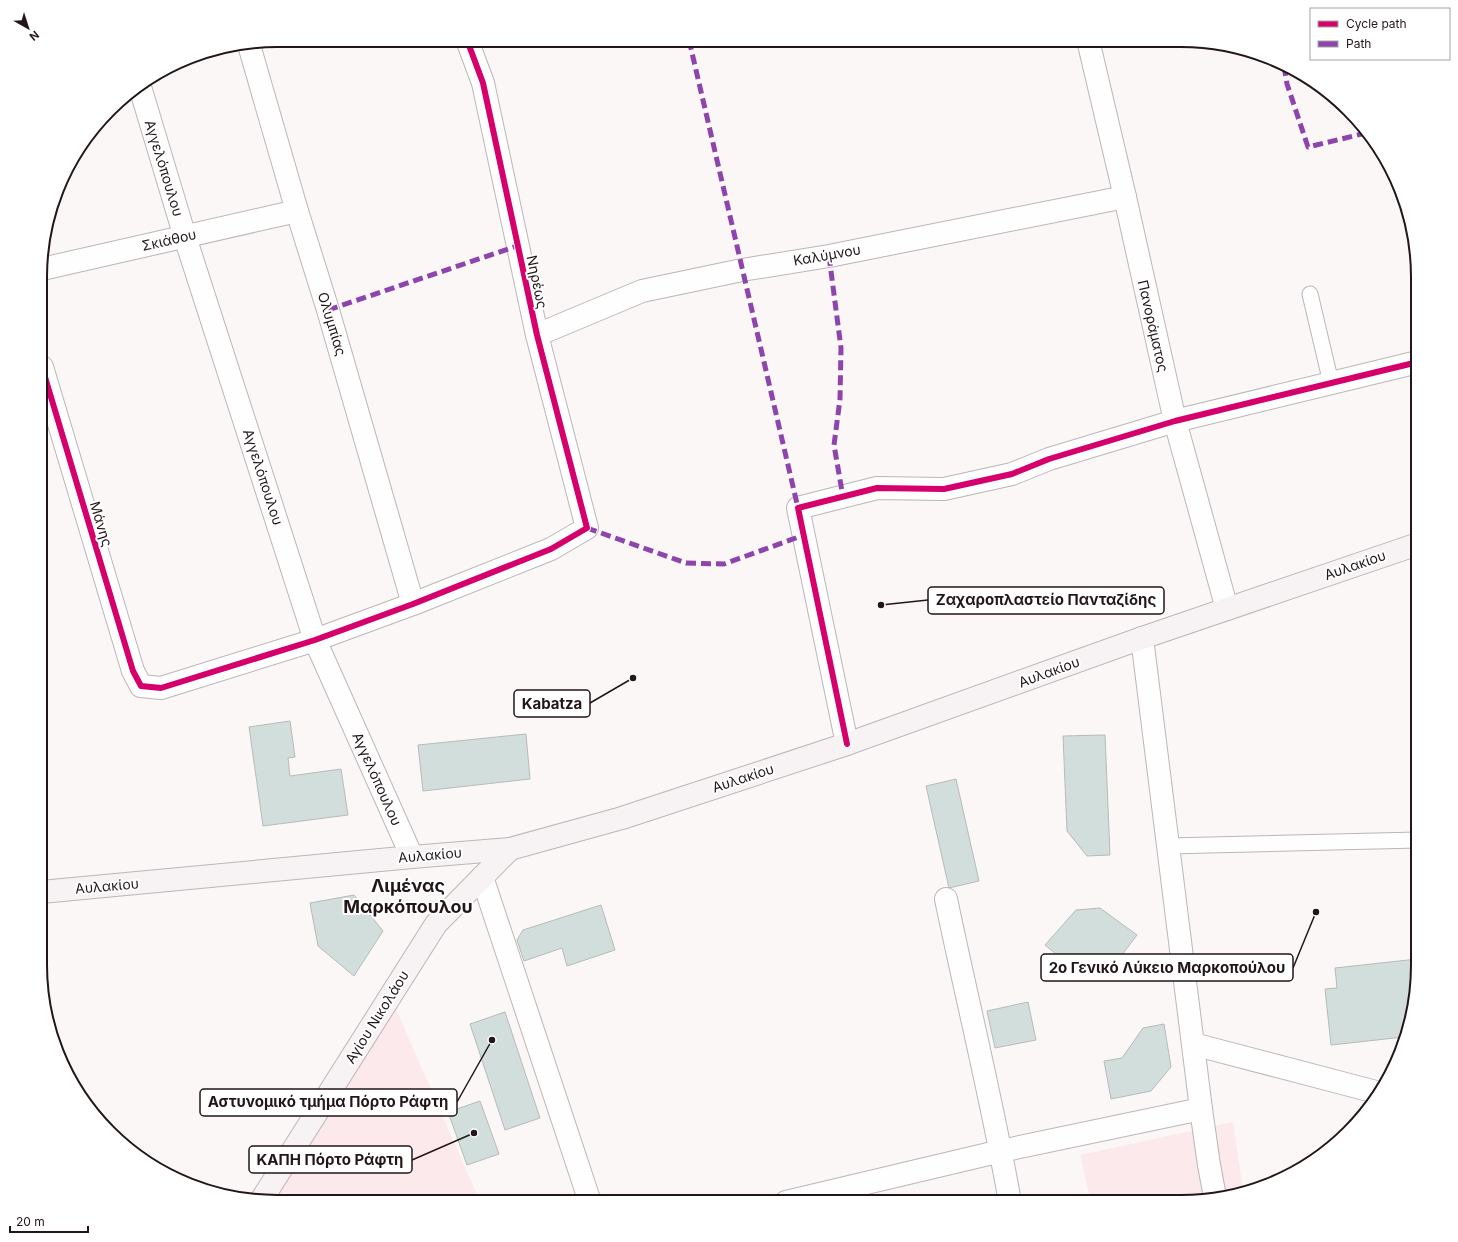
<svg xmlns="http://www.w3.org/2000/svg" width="1458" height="1242" font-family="Inter,sans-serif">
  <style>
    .green { fill: #fbe9eb }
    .building { fill: #d2dedb; stroke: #b6bbb9 }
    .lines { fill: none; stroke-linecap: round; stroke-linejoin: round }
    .lane-casing { stroke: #bdb5b6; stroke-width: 17 }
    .street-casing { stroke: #bdb5b6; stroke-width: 24 }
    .secondary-casing { stroke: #bdb5b6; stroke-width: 24 }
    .lane { stroke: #fefefe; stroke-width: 15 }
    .street { stroke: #fefefe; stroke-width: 22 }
    .secondary { stroke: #f7f2f3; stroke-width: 22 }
    .quiet { stroke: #8e44ad; stroke-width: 5; stroke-dasharray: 10 5; stroke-linecap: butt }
    .cycleway-casing { stroke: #fff; stroke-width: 8 }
    .cycleway { stroke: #d6006c; stroke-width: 6 }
    .labels { text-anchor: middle; stroke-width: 4; stroke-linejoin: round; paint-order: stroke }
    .street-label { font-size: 14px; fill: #221618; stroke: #fff }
    .district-label { font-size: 18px; font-weight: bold; fill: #221618; stroke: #fff }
    .rim { fill: none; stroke: #221618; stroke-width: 2 }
    .leader { fill: none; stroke: #221618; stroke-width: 1.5 }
    .callout-dot { fill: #221618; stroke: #fff; stroke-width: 1.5 }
    .callout { fill: #fff; stroke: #221618; stroke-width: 1.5 }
    .callout-label { font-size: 15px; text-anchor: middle; font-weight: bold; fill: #221618 }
  </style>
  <rect width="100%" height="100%" fill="#fbf7f7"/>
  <g class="green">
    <path d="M396,1009L480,1202L272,1201Z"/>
    <path d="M1233,1122L1243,1191L1197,1202H1091L1080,1155Z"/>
  </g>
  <g class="building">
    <path d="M290,721L295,757L288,758L290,776L341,769L348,815L263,826L249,727Z"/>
    <path d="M526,734L530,779L423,791L418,745Z"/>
    <path d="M1105,735L1110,855L1087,856L1067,831L1063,736Z"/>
    <path d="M956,779L979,881L949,888L926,786Z"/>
    <path d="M354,895L383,931L354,976L318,946L310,903Z"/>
    <path d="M601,905L615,950L567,966L562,948L524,961L517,940L523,930Z"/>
    <path d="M1100,908L1137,935L1112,968L1095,955L1083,961L1062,959L1045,945L1076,910Z"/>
    <path d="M1417,959L1418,966L1404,1037L1331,1045L1325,989L1337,988L1335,968Z"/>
    <path d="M1028,1002L1036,1040L995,1048L987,1011Z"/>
    <path d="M505,1012L540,1118L505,1130L470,1024Z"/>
    <path d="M1164,1024L1171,1067L1151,1091L1111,1099L1104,1061L1122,1058L1143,1028Z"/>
    <path d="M480,1101L499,1154L467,1165L448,1112Z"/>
  </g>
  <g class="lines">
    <g class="lane-casing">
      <g id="lane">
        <path d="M1310,294L1331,383"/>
        <path d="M1168,846L1418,840"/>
      </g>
    </g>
    <g class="street-casing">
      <g id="street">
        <path d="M1088,40L1125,197L1175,421L1227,609"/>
        <path d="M249,45L297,211L328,310L413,604"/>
        <path d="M140,87L185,237L315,640L412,857"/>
        <path d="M42,269L297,211"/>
        <path d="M537,335L642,291L742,270L829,256L1125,197"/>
        <path d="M42,367L133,671L141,686L161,688L315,640L413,604L551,549L587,528L537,335L483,83L467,40"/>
        <path d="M1142,638L1201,1109L1209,1165L1215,1197"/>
        <path d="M847,744L798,508L877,488L944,489L1012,474L1049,459L1175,421L1418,362"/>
        <path d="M482,877L590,1202"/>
        <path d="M946,899C967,1000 992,1100 1010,1202"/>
        <path d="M1193,1044L1376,1092"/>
        <path d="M786,1202L1001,1151L1201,1109"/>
      </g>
    </g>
    <g class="secondary-casing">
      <g id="secondary">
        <path d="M41,892L412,857L510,849L622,818L847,744L1142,638L1418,544"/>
        <path d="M262,1199L436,924L510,849"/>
      </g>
    </g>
    <use href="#lane" class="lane"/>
    <use href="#street" class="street"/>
    <use href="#secondary" class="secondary"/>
    <g class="quiet">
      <path d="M689,40L798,508"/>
      <path d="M1284,66L1287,84L1308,147L1366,133"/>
      <path d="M829,256L841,348L840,399L834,445L843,497"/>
      <path d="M328,310L517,246"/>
      <path d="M587,528L686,563L724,564L804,535"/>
    </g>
    <g class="cycleway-casing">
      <g id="cycleway">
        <path d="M42,367L133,671L141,686L161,688L315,640L413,604L551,549L587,528L537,335L483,83L467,40"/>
        <path d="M847,744L798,508L877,488L944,489L1012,474L1049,459L1175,421L1418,362"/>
      </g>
    </g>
    <use href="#cycleway" class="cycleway"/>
  </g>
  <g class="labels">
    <g class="street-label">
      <text transform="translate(164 168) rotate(73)" y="5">Αγγελόπουλου</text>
      <text transform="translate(169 240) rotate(-13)" y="5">Σκιάθου</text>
      <text transform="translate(827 255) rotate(-10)" y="5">Καλύμνου</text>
      <text transform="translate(537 282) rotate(78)" y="5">Νηρέως</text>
      <text transform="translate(332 324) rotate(73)" y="5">Ολυμπίας</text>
      <text transform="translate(1153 326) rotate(77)" y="5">Πανοράματος</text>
      <text transform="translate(263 477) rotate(72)" y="5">Αγγελόπουλου</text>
      <text transform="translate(101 524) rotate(73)" y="5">Μάνης</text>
      <text transform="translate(1355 565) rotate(-19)" y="5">Αυλακίου</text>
      <text transform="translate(1049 672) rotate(-20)" y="5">Αυλακίου</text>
      <text transform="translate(743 778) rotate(-18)" y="5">Αυλακίου</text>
      <text transform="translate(377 779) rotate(66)" y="5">Αγγελόπουλου</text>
      <text transform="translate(430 855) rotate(-5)" y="5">Αυλακίου</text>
      <text transform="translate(107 886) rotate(-5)" y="5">Αυλακίου</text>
      <text transform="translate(377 1017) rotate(-58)" y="5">Αγίου Νικολάου</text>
    </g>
    <g class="district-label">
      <text x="408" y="892">Λιμένας<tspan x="408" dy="21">Μαρκόπουλου</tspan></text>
    </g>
  </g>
  <path d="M0 0H1458V1242H0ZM277 47H1181A230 230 0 0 1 1411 277V965A230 230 0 0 1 1181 1195H277A230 230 0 0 1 47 965V277A230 230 0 0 1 277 47Z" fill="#fff" fill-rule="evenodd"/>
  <path class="rim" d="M277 47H1181A230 230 0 0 1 1411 277V965A230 230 0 0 1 1181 1195H277A230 230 0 0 1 47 965V277A230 230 0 0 1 277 47Z"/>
  <path class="leader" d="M881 605L928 600M633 678L590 703M1316 912L1293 968M492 1040L457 1102M474 1133L412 1160"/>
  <g class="callout-dot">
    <circle cx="881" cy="605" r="4"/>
    <circle cx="633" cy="678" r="4"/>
    <circle cx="1316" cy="912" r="4"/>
    <circle cx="492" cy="1040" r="4"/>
    <circle cx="474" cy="1133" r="4"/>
  </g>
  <g class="callout">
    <rect x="928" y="587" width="236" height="27" rx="4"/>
    <rect x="514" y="690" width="76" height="27" rx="4"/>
    <rect x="1041" y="954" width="252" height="27" rx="4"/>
    <rect x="200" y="1089" width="257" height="27" rx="4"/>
    <rect x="249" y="1146" width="163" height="27" rx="4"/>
  </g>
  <g class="callout-label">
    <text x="1046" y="605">Ζαχαροπλαστείο Πανταζίδης</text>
    <text x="552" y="709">Kabatza</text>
    <text x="1167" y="973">2ο Γενικό Λύκειο Μαρκοπούλου</text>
    <text x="328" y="1107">Αστυνομικό τμήμα Πόρτο Ράφτη</text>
    <text x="330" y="1165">ΚΑΠΗ Πόρτο Ράφτη</text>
  </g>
  <rect x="1310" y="8" width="140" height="52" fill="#ffffff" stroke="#a7a2a3"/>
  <rect x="1318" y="21" width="20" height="6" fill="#d6006c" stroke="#a7a2a3"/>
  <text x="1346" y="28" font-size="12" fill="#221618">Cycle path</text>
  <rect x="1318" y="41" width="20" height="6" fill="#8e44ad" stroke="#a7a2a3"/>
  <text x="1346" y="48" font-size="12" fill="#221618">Path</text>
  <g transform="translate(28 28) rotate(141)" stroke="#ffffff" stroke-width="3" paint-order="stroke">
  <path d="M0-3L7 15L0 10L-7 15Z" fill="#221618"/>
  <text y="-6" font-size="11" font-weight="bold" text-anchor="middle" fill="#221618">N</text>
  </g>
  <path d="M10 1226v6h78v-6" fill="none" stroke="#221618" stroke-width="2"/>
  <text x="16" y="1226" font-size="12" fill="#221618" stroke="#ffffff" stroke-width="3" paint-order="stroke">20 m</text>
</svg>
